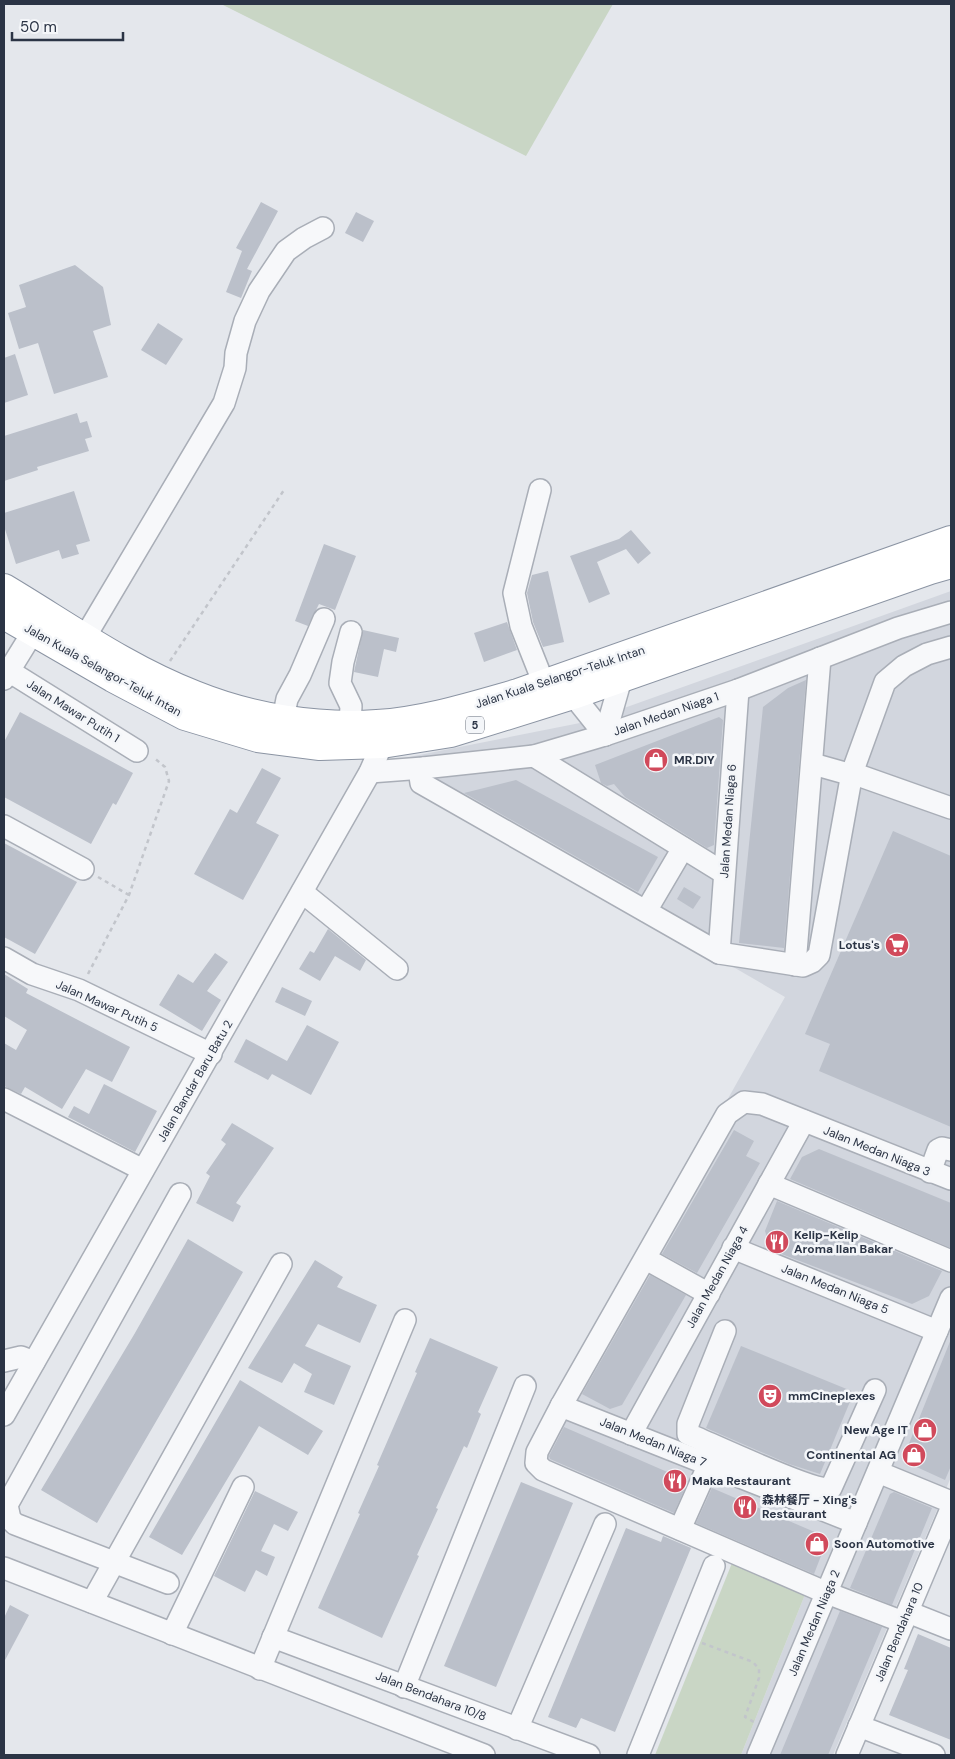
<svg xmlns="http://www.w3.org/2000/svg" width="955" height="1759" font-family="'DM Sans','Noto Sans SC',sans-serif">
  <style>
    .built { fill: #d2d6de }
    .green { fill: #c9d6c5 }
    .building { fill: #bbc0ca }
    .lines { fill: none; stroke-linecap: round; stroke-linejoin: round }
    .minor-casing { stroke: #a9aeb7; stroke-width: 24 }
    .highway-casing { stroke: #8b94a3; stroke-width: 30 }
    .path { stroke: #c2c5cb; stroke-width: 2.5; stroke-dasharray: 4 4; stroke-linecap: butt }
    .minor { stroke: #f7f8fa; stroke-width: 21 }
    .highway { stroke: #fff; stroke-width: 28 }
    .labels { text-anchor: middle; stroke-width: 5; stroke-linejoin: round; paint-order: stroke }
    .shield { fill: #f4f6f9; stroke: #676e7b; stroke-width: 1 }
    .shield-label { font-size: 11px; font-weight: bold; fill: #2b3445 }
    .street-label { font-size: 12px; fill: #2b3445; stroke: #f4f6f9 }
    .poi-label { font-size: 12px; font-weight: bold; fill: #2b3445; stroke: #f4f6f9; text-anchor: start }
  </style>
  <rect width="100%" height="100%" fill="#e4e7ec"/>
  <path class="built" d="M951,591V1477L833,1755H741L806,1592L732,1563L524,1462L785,997L403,776L404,758L585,722Z"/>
  <g class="green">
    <path d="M221,4H613L526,156Z"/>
    <path d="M732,1563L806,1592L741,1755H655Z"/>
  </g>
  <g class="building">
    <path d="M261,202L278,211L247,269L252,271L241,298L226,292L242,251L236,248Z"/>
    <path d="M356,212L374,221L363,242L345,233Z"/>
    <path d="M75,265L103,287L111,325L93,331L108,377L54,394L38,343L19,349L8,313L26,307L19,285Z"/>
    <path d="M158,323L183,339L166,365L141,350Z"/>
    <path d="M15,354L28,395L4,403V358Z"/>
    <path d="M77,413L80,423L87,421L92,437L85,439L89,451L37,467L38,470L4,481V436Z"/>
    <path d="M74,491L90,541L76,545L79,554L62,559L59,550L16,564L4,526V513Z"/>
    <path d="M631,530L651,553L638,564L626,549L597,562L610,594L589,603L570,556L619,539Z"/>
    <path d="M324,544L356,556L335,610L319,604L308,626L295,621Z"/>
    <path d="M548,571L564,642L543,647L533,622L527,593L532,575Z"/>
    <path d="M507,622L517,650L484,662L474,633Z"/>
    <path d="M363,630L399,638L396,652L384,649L378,677L354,672Z"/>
    <path d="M806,680L784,948L739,943L763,707L788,688Z"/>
    <path d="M20,712L133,773L116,805L113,803L91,844L4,797V742Z"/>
    <path d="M719,717L723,720L714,845L707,848L625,797L614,784L607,786L601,783L595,765Z"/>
    <path d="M262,768L281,778L256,823L279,835L243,900L194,874L230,809L237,813Z"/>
    <path d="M516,780L658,857L638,892L464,793Z"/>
    <path d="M893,831L951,856V1127L819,1071L830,1044L805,1034Z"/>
    <path d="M4,843L77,882L35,954L4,937Z"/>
    <path d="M684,887L701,897L693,909L677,899Z"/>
    <path d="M328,929L366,960L360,971L335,956L320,981L299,969L310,951L314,953Z"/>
    <path d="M215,953L228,962L207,991L221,1000L202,1031L159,1005L178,974L193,983Z"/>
    <path d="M4,974L28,989L26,993L130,1047L112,1082L86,1069L62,1109L25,1087L21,1094L4,1086V1043L16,1050L27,1030L4,1016Z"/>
    <path d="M282,987L312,1001L305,1016L275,1002Z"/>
    <path d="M307,1025L339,1042L311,1095L272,1074L268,1080L234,1062L246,1039L287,1061Z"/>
    <path d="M104,1084L157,1111L135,1152L68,1117L74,1106L89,1114Z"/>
    <path d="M232,1123L274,1148L236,1203L241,1206L233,1222L196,1203L210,1176L206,1173L226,1144L221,1140Z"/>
    <path d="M734,1130L754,1141L746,1156L760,1163L697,1273L662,1254Z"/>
    <path d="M819,1149L951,1203V1248L790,1179L802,1157Z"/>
    <path d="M777,1201L942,1271L929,1296L912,1304L771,1250L765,1231Z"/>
    <path d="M188,1239L243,1272L97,1523L41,1490L135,1333Z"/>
    <path d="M315,1260L343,1277L337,1287L377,1305L360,1343L318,1324L305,1346L351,1366L334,1405L304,1392L312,1374L294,1363L282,1383L248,1368Z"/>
    <path d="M650,1275L686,1295L622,1405L610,1409L582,1394Z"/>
    <path d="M430,1338L498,1367L478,1412L481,1414L467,1448L464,1446L436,1508L438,1509L417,1555L419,1556L382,1638L318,1608L360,1514L358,1513L379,1466L377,1465L417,1373L415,1372Z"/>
    <path d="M951,1339V1466L945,1480L910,1464L906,1451Z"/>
    <path d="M741,1346L854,1392L820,1474L789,1464L706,1428Z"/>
    <path d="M240,1380L323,1431L308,1455L259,1426L182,1555L149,1537Z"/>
    <path d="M564,1427L688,1481L674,1513L550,1459L549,1456Z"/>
    <path d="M521,1482L573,1503L496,1687L444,1666Z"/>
    <path d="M712,1488L817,1533L824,1548L814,1574L696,1523Z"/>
    <path d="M255,1491L298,1512L288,1531L274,1524L261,1551L275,1557L267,1576L256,1570L245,1592L214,1576Z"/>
    <path d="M894,1492L932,1508L892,1605L850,1588L890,1494Z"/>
    <path d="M626,1528L661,1542L663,1536L691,1548L615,1732L581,1718L576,1728L548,1717Z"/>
    <path d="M10,1605L29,1615L4,1662V1618Z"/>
    <path d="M840,1611L882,1627L828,1755H780Z"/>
    <path d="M918,1634L951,1648V1740L889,1715L908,1670L904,1669Z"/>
  </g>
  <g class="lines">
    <g class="minor-casing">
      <g id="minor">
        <path d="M540,490L514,593L521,626L544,684"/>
        <path d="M85,637L224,403L235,368L236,353L245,321L259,291L286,251L304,238L323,228"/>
        <path d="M4,668L137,751"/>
        <path d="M4,679L41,619"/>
        <path d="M573,695L605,735"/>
        <path d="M283,719L287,699L300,675L324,619"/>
        <path d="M350,724L351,706L340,683L343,662L351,632"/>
        <path d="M605,735L621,679"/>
        <path d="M534,756L724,873"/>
        <path d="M813,764L845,773H852L951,808"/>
        <path d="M423,768L420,776L421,783L719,953L803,966L812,962L819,955L852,773L885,682L904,666L927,654L951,647"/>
        <path d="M370,772L423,768L534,756L605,735L738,690L898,628L951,612"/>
        <path d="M4,826L83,869"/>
        <path d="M302,892L397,969"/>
        <path d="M646,911L683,848"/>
        <path d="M719,953L738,690"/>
        <path d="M4,958L32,974L79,990L211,1054"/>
        <path d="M795,965L820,658"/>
        <path d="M4,1099L143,1170"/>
        <path d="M930,1172L938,1150L942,1148L951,1150"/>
        <path d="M769,1184L951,1261"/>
        <path d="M733,1248L937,1331"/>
        <path d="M646,1259L709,1294"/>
        <path d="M725,1331L688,1424V1434C710,1443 815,1493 831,1488L875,1390"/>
        <path d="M4,1361L21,1357L34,1362"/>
        <path d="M561,1406L856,1523"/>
        <path d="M4,1415L370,772L382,744"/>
        <path d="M631,1434L804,1121"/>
        <path d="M878,1472L951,1502"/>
        <path d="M680,1529L709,1464"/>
        <path d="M4,1568L484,1755"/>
        <path d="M168,1583L15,1524L10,1519L7,1505L180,1194"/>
        <path d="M92,1602L281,1264"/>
        <path d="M908,1612L951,1629"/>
        <path d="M903,1622L827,1593L543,1470L536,1463L537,1452L561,1406L727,1114L744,1102L762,1104L951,1179"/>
        <path d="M172,1634L243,1487"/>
        <path d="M273,1637L589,1755"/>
        <path d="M260,1669L405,1320"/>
        <path d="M404,1687L525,1386"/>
        <path d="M859,1726L934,1755"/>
        <path d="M517,1729L605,1524"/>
        <path d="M638,1755L714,1566"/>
        <path d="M758,1755L951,1298"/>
        <path d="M847,1755L951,1509"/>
      </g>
    </g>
    <g class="highway-casing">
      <g id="highway">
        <path d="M4,588C66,625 127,669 195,695C252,718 317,728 377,724C425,721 472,706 518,693L951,540"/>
        <path d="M4,615L113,678L185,716L258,738L320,746L382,744L451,733L573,695L930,570L951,564"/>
      </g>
    </g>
    <g class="path">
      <path d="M170,661L284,490"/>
      <path d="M98,877L129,895"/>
      <path d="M88,974L129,895L169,781L165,767L153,757"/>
      <path d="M702,1643L753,1662L759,1669V1678L745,1717L754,1722"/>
    </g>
    <use href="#minor" class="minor"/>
    <use href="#highway" class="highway"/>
  </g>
  <defs>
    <g id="shop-disc" transform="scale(1.25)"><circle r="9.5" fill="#d1495b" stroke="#f4f6f9"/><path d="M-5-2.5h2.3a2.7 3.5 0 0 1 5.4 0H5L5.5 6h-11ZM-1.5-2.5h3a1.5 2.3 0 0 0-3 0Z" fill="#fff"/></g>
    <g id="supermarket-disc" transform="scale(1.25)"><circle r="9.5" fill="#d1495b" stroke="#f4f6f9"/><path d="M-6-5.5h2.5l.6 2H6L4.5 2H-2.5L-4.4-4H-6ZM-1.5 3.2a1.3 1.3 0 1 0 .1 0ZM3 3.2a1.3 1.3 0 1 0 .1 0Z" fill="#fff"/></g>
    <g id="restaurant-disc" transform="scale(1.25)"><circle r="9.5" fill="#d1495b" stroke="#f4f6f9"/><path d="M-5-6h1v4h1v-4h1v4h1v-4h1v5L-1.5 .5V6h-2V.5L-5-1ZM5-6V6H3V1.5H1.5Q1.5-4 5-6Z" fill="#fff"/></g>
    <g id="theatre-disc" transform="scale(1.25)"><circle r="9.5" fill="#d1495b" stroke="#f4f6f9"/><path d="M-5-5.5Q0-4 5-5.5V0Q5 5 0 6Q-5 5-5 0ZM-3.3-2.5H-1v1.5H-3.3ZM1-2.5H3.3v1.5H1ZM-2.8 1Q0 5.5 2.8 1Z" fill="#fff"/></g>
  </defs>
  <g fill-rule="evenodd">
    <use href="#shop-disc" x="656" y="760"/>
    <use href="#supermarket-disc" x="897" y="945"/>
    <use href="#restaurant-disc" x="777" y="1242"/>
    <use href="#theatre-disc" x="770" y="1396"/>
    <use href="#shop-disc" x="925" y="1430"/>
    <use href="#shop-disc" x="914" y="1455"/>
    <use href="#restaurant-disc" x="675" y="1481"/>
    <use href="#restaurant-disc" x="745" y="1507"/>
    <use href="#shop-disc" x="817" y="1544"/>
  </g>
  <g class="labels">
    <rect class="shield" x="466" y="716.5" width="18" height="17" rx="4"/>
    <g class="shield-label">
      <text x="475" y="729">5</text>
    </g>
    <g class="street-label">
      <text transform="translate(103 670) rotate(29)" y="4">Jalan Kuala Selangor-Teluk Intan</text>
      <text transform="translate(560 677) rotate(-18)" y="4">Jalan Kuala Selangor-Teluk Intan</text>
      <text transform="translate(73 711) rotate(32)" y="4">Jalan Mawar Putih 1</text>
      <text transform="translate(666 714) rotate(-19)" y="4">Jalan Medan Niaga 1</text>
      <text transform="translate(728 821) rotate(-86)" y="4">Jalan Medan Niaga 6</text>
      <text transform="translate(107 1006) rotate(24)" y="4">Jalan Mawar Putih 5</text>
      <text transform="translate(195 1081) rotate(-60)" y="4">Jalan Bandar Baru Batu 2</text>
      <text transform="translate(877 1151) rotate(22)" y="4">Jalan Medan Niaga 3</text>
      <text transform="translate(717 1277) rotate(-61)" y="4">Jalan Medan Niaga 4</text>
      <text transform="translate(835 1289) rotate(22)" y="4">Jalan Medan Niaga 5</text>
      <text transform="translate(653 1442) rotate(22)" y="4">Jalan Medan Niaga 7</text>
      <text transform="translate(814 1623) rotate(-67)" y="4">Jalan Medan Niaga 2</text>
      <text transform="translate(899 1632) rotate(-67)" y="4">Jalan Bendahara 10</text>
      <text transform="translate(431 1696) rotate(21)" y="4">Jalan Bendahara 10/8</text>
    </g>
    <g class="poi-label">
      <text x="674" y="764">MR.DIY</text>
      <text x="880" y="949" text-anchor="end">Lotus's</text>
      <text x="794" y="1239">Kelip-Kelip<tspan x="794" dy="14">Aroma Ilan Bakar</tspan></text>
      <text x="788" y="1400">mmCineplexes</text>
      <text x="908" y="1434" text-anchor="end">New Age IT</text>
      <text x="896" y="1459" text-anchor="end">Continental AG</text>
      <text x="692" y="1485">Maka Restaurant</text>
      <text x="762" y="1504">森林餐厅 - Xing's<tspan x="762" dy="14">Restaurant</tspan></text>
      <text x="834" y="1548">Soon Automotive</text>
    </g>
  </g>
  <rect width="955" height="1759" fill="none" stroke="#2b3445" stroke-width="10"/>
  <path d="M12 32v8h111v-8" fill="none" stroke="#2b3445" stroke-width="2.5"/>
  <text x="20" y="32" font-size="15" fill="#2b3445" stroke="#f4f6f9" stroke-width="4" paint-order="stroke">50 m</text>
</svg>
